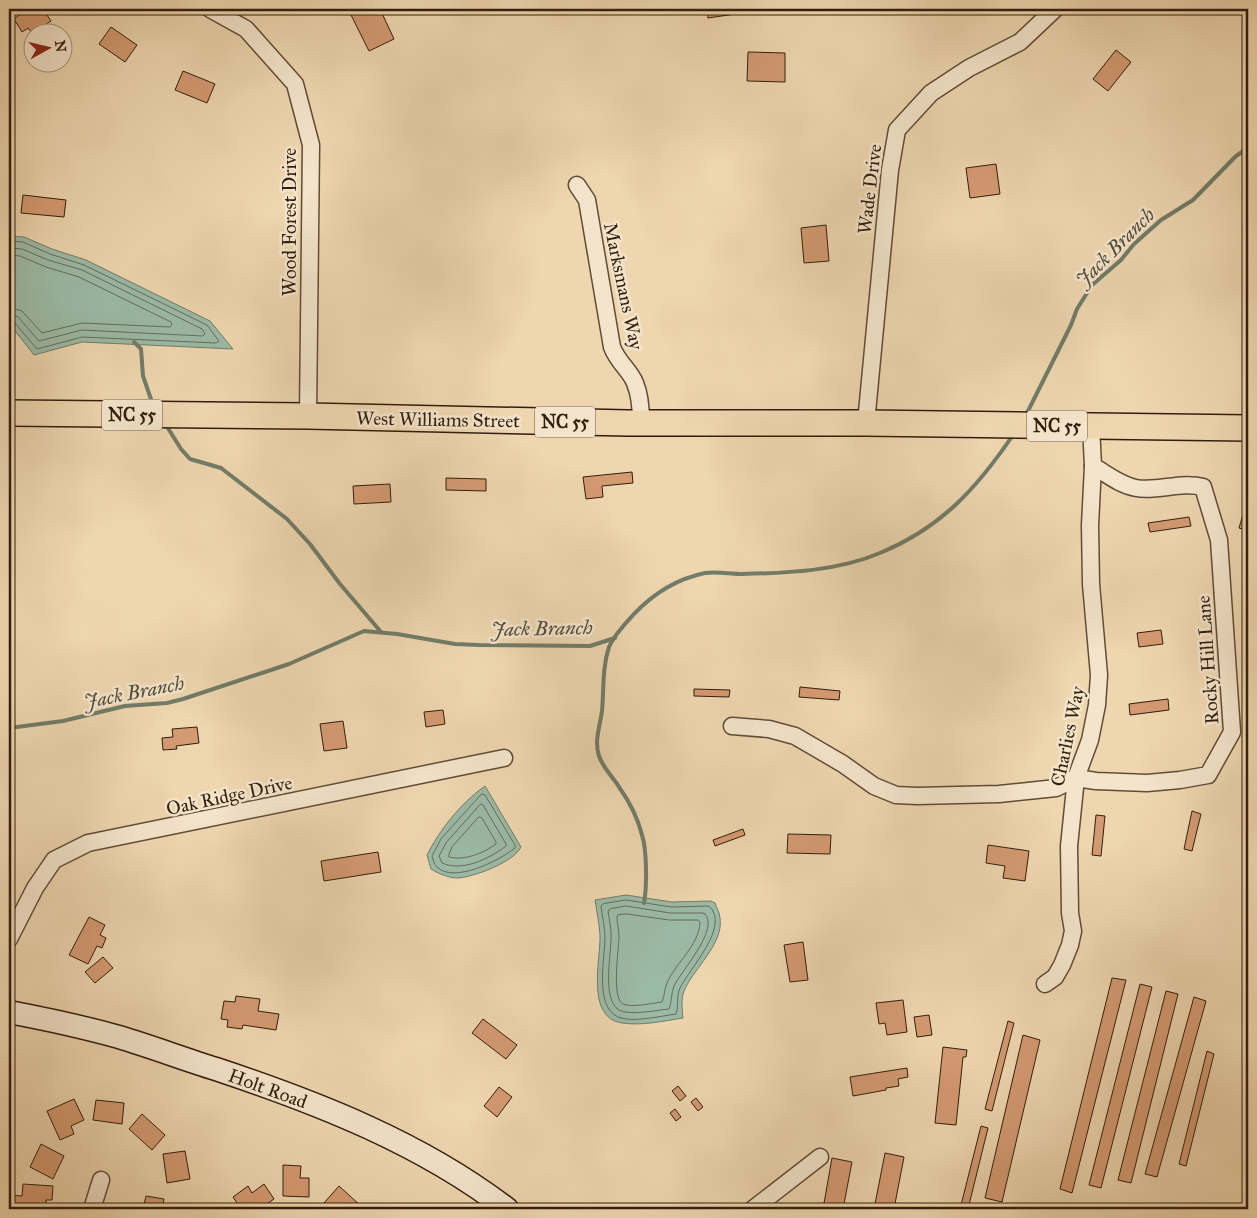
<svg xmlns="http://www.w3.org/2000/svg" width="1257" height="1218" font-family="'IM FELL Great Primer',serif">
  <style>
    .water { fill: #9bbaa6; stroke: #717c69 }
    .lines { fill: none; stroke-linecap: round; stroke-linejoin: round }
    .shore { stroke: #666c5a; stroke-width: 1 }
    .stream { stroke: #717c69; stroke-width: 4 }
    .building { fill: #d49a72; stroke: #321e0e }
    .street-casing { stroke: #614c36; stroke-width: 19 }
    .secondary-casing { stroke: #321e0e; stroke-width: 25 }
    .primary-casing { stroke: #321e0e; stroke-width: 28 }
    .street { stroke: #f4e4cb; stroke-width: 16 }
    .secondary { stroke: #f4e4cb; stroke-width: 22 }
    .primary { stroke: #eed6af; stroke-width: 25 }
    .labels { text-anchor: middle; stroke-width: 5; stroke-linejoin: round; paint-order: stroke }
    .shield { fill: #f4e4cb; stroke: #6c5947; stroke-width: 1 }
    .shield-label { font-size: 18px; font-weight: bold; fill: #321e0e }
    .street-label { font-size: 19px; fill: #321e0e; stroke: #f4e4cb }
    .water-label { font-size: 20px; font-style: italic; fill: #524d3c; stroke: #f4e4cb }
  </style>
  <rect width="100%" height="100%" fill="#eed6af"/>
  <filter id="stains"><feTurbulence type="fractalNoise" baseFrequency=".004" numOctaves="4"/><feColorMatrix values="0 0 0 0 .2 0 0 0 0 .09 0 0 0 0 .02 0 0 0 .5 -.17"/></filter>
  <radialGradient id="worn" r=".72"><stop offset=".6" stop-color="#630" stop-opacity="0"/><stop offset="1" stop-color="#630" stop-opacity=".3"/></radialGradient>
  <g class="water">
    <path d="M9,236L24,237L52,249L86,260L210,321L233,349L82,342L34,355L9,323Z"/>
    <path d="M485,786L521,847C514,862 474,877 458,878C449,878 439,874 431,869L427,855C440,829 461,803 485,786Z"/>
    <path d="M626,895L672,902L711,901L715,903C716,907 720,913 720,918C724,944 693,969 684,991C681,999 682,1009 683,1018C663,1021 642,1026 622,1023C585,1018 601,958 600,935C599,923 597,912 595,900Z"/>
  </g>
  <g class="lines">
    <g class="shore">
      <path d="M9,241L23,242L50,254L84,265L207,325L219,341L216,343L82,337L37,349L14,322L9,320"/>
      <path d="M9,248L22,249L48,260L82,270L202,329L205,334L203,336L82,330L39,341L18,317L9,314"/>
      <path d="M9,255L20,256L46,267L79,277L171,322L172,325L170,327L82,323L42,333L22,311L9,307"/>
      <path d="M482,794L485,795L515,845V848C500,860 454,884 437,867C434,864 433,860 432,856L441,839Z"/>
      <path d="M481,804L483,805L506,844V846C489,859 462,872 442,863L439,856L446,843Z"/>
      <path d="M479,817L482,818L496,842V844C484,853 464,861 449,857V854L452,847Z"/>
      <path d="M626,900L671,907L709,906C731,926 689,969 680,988C676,996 679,1006 676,1014C661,1016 632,1023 618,1017C594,1006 605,958 605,937C605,927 602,916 601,906L603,904Z"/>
      <path d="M626,906L670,913H704C721,928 681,971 674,986C671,993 672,1002 669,1009C658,1010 629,1016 619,1010C601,999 612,952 611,934C611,927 609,919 608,911L610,909Z"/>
      <path d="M627,914L669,920H698L700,922C699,946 676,962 667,983C664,989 665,996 662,1002C653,1003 632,1008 623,1004C611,998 619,949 619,936C619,930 617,924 617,917L618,915Z"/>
    </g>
    <g class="stream">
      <path d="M134,342L141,349L143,376L153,405"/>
      <path d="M1026,415L1071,325L1077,309L1092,285L1121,260L1134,244L1161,220L1193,200L1236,156L1248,148"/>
      <path d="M166,425L181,449L190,459L221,468L287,519L310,544L340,584L381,632"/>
      <path d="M9,728L63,721L125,706L167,703L183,699L289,664L364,631L397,634L455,644L479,645L590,646L615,638"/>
      <path d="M644,903C647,887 647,850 642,835C638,819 629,801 619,787C613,777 603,768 599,756C594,741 600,726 602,711C604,690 602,668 609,647C614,635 625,624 634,614C654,593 676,579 705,573C717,571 730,574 742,574C788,573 838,571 880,553C941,528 977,488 1013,435"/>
    </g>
  </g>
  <g class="building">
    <path d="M19,9H43L51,21L32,33L28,28L22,32L14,19L22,13Z"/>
    <path d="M359,9H380L394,39L369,51L350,13Z"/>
    <path d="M707,9H749V12L708,18Z"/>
    <path d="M111,27L137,45L125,62L99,44Z"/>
    <path d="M1116,50L1131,62L1108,91L1093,79Z"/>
    <path d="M748,52L785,53V82L747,81Z"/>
    <path d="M183,71L215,84L207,103L175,90Z"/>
    <path d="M996,164L1000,194L970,198L966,168Z"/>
    <path d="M23,195L66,200L64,217L21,213Z"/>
    <path d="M826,225L829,261L804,263L801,228Z"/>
    <path d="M632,472L633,483L602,486L603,497L586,499L583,477Z"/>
    <path d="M446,478L486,479V491L446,490Z"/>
    <path d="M390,484L391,502L354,504L353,486Z"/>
    <path d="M1244,511L1248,512V531L1239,528Z"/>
    <path d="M1189,517L1191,526L1150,532L1148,523Z"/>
    <path d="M1161,630L1163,644L1139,647L1137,633Z"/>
    <path d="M800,687L840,691L839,700L799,697Z"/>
    <path d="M694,689L730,690L729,697L694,696Z"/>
    <path d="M1168,699L1169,710L1130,715L1129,704Z"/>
    <path d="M443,710L445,724L426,727L424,712Z"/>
    <path d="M343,721L347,748L324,751L320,724Z"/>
    <path d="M197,727L199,743L176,746L177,749L163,750L162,738L173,737L172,729Z"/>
    <path d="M1192,811L1201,814L1192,851L1184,849Z"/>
    <path d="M1096,815L1105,816L1101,856L1092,855Z"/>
    <path d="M743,829L745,835L715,846L713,840Z"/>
    <path d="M788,834L831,835L830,854L787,853Z"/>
    <path d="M988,845L1029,851L1025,881L1003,878L1005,866L986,863Z"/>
    <path d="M378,852L381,872L324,881L321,861Z"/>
    <path d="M89,917L105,925L100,935L106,938L102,948L97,946L88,964L69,955Z"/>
    <path d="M803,942L808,980L790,982L784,945Z"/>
    <path d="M103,957L113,968L95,983L85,972Z"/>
    <path d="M1112,978L1126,980L1072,1193L1060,1189Z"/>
    <path d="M1140,984L1152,987L1101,1188L1089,1185Z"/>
    <path d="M1166,991L1178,994L1131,1183L1118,1180Z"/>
    <path d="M236,996L260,999L258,1011L279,1014L276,1030L243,1025L242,1029L227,1027L228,1020L221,1019L224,1001L235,1002Z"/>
    <path d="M1194,997L1206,1001L1157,1177L1145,1174Z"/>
    <path d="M903,1000L907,1032L887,1035L885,1023L879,1024L876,1003Z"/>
    <path d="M929,1015L932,1035L917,1037L914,1017Z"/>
    <path d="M483,1019L517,1045L506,1059L472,1033Z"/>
    <path d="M1008,1021L1014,1023L992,1111L985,1109Z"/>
    <path d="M1023,1035L1040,1040L1002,1202L985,1198Z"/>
    <path d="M943,1047L967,1050L966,1057H963L956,1125L935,1123Z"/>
    <path d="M1207,1051L1214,1054L1186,1166L1179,1164Z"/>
    <path d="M907,1068L908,1077L898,1079L899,1086L886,1088V1090L853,1096L850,1077Z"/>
    <path d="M678,1086L686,1096L680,1101L672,1091Z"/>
    <path d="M499,1087L512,1097L497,1117L484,1106Z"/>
    <path d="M696,1098L703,1107L698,1111L691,1102Z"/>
    <path d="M74,1099L84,1120L71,1126L74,1134L60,1140L47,1111Z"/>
    <path d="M96,1100L124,1103L122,1124L93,1120Z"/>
    <path d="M675,1109L681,1117L676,1121L670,1113Z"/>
    <path d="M142,1114L165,1135L152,1150L129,1129Z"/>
    <path d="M981,1126L988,1128L968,1209H960Z"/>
    <path d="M41,1144L64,1156L53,1179L30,1167Z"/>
    <path d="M185,1151L190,1179L167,1183L163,1154Z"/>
    <path d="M885,1153L904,1157L894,1209H874Z"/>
    <path d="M832,1158L852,1162L843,1209H823Z"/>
    <path d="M283,1165L301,1166L300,1178H309V1197L283,1196Z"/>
    <path d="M23,1184L53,1186L52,1200H46V1209H9L10,1195L22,1196Z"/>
    <path d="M264,1184L274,1199L260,1209H241L233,1197L248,1186L252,1193Z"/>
    <path d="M339,1186L362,1207L360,1209H331L324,1203Z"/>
    <path d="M146,1196L164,1199L162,1209H143Z"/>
  </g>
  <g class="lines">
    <g class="street-casing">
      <g id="street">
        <path d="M210,9L246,29L295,84L311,145L308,416"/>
        <path d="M577,185L587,200L612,347C618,363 630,370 635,383C640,395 641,409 641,422"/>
        <path d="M866,423L890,170L897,130L931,93L969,68L1020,42L1055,9"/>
        <path d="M732,726L769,729L795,736L843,764L874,786L896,795L917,796L999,794L1056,788L1076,778L1096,781L1147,783L1180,780L1208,775L1232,732L1219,540L1203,487C1181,481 1158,492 1136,488C1120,485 1107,474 1093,466"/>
        <path d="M9,939L35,888L54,860L88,843L504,758"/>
        <path d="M1045,984L1055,977L1062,965L1070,945L1073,931L1070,913L1069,846L1076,778L1090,740L1097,705L1099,675L1091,584L1090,525L1093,466L1091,426"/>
        <path d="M92,1209L101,1180"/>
        <path d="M753,1209L820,1157"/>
      </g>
    </g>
    <g class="secondary-casing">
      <path id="secondary" d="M9,1012C46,1019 83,1027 119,1037C152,1047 184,1059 216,1069C318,1103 421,1143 507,1209"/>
    </g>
    <g class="primary-casing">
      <path id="primary" d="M9,413L308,416L628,423H866L1248,428"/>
    </g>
    <use href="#street" class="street"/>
    <use href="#secondary" class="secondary"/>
    <use href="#primary" class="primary"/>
  </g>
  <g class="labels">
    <g class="shield">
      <rect x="102" y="399.5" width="60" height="31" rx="4"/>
      <rect x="535" y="406.5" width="60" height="31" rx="4"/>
      <rect x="1027" y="410.5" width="60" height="31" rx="4"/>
    </g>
    <g class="shield-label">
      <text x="132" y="421">NC 55</text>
      <text x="565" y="428">NC 55</text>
      <text x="1057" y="432">NC 55</text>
    </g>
    <g class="street-label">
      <text transform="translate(869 189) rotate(-83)" y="7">Wade Drive</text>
      <text transform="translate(289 222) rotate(-90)" y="7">Wood Forest Drive</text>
      <text transform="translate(624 286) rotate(78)" y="7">Marksmans Way</text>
      <text transform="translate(438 419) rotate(1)" y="7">West Williams Street</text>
      <text transform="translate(1207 660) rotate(-94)" y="7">Rocky Hill Lane</text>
      <text transform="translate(1067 736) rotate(-78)" y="7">Charlies Way</text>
      <text transform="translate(229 795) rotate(-12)" y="7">Oak Ridge Drive</text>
      <text transform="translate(268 1088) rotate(20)" y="7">Holt Road</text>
    </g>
    <g class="water-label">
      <text transform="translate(1115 247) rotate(-45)" y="7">Jack Branch</text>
      <text transform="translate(542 628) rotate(-1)" y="7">Jack Branch</text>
      <text transform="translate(134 692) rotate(-11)" y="7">Jack Branch</text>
    </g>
  </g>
  <rect width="1257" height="1218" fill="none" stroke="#eed6af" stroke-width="30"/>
  <rect x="10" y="10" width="1237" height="1198" fill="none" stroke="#321e0e" stroke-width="2.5"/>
  <rect x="15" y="15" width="1227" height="1188" fill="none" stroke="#321e0e"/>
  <g transform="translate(48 48) rotate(82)"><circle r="24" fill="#f4e4cb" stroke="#a6957f"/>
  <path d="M0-4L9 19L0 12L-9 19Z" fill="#8f2418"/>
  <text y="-8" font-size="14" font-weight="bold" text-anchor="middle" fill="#321e0e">N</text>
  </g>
  <rect width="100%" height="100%" filter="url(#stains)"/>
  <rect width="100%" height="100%" fill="url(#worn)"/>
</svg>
